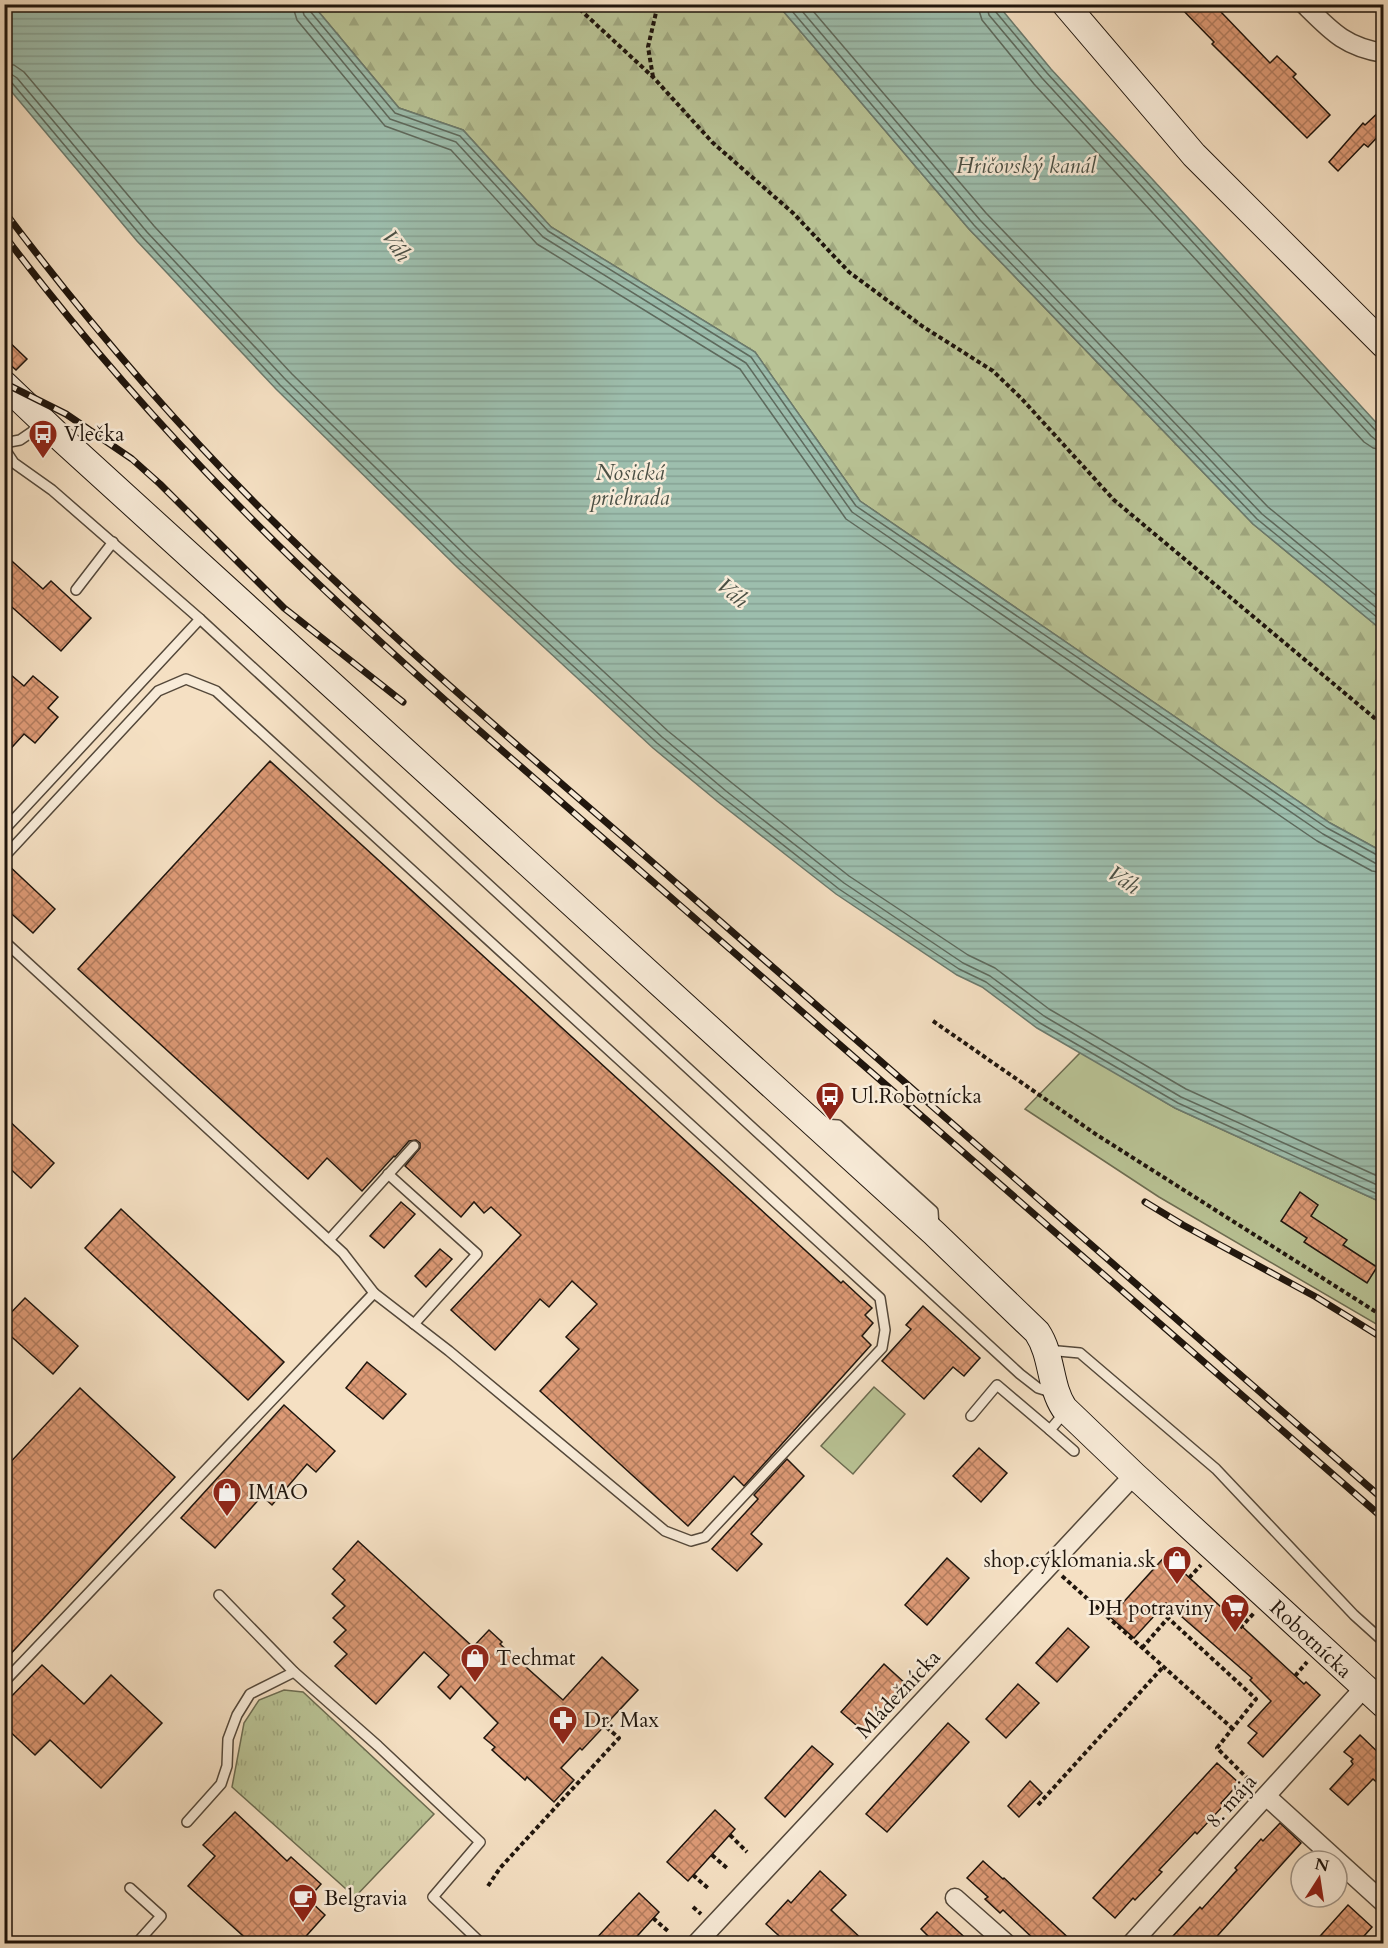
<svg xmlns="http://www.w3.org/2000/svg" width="1388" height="1948" font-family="Cardo,serif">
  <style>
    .grass { fill: url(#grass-tufts); stroke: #6c6c51; stroke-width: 1.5 }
    .forest { fill: url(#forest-firs); stroke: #6c6c51; stroke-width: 1.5 }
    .garden { fill: #b9c395; stroke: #6c6c51; stroke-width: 1.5 }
    .water { fill: url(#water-rules); stroke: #6b7a6d; stroke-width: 1.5 }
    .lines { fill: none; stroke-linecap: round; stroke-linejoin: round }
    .shore { stroke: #5e6a5d; stroke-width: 1.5 }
    .building { fill: url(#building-cross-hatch); stroke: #1f150d; stroke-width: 1.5 }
    .lane-casing { stroke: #54483a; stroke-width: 12 }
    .street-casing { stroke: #54483a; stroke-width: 21 }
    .secondary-casing { stroke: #1f150d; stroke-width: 28 }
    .path { stroke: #1f150d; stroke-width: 4; stroke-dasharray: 4.5 3; stroke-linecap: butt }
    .lane { stroke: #f8ebd8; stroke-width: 9 }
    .street { stroke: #f8ebd8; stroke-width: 18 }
    .secondary { stroke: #f8ebd8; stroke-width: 26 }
    .rail-casing { stroke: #1f150d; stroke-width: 7 }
    .rail { stroke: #f8ebd8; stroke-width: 4.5; stroke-dasharray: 14; stroke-linecap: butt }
    .labels { text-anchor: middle; stroke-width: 5; stroke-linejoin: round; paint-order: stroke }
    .poi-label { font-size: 21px; fill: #1f150d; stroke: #f8ebd8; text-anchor: start }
    .street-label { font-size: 21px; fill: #1f150d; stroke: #f8ebd8 }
    .water-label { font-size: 22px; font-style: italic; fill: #4b5045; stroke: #f8ebd8 }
  </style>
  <defs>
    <pattern id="grass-tufts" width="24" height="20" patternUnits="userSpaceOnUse" patternTransform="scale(1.5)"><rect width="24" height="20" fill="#b9c395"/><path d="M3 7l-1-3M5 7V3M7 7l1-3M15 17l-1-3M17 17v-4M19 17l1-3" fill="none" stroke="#9fa77f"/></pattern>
    <pattern id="forest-firs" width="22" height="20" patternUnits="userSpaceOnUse" patternTransform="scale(1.5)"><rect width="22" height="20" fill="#b9c395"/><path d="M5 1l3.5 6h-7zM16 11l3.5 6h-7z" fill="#9fa77f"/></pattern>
    <pattern id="water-rules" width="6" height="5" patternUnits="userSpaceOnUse" patternTransform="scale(1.5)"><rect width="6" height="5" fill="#9dbead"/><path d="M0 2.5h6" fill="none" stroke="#87a294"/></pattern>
    <pattern id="building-cross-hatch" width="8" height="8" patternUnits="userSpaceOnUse" patternTransform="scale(1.5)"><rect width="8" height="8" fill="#dc9975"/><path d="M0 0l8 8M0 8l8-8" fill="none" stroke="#b27c5e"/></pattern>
  </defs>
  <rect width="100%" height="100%" fill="#f5e0c3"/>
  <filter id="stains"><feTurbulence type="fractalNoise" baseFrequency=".00333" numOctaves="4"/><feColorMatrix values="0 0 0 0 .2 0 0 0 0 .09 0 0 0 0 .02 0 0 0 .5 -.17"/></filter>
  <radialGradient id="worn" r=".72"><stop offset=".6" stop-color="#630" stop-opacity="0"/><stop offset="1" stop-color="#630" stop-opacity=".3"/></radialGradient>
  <path class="grass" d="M284,1690L303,1692L434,1814L355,1897L232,1787L244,1723L259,1700Z"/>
  <path class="forest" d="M313,5H778L969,229L1253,524L1383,631V852L1330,823L860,501L755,352L551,227L463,130L399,108Z"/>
  <g class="garden">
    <path d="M1081,1052L1175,1108L1383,1203V1328L1159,1197L1025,1109Z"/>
    <path d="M874,1387L905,1414L853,1474L821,1446Z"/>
  </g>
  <g class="water">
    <path d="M4,5H313L399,108L463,130L551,227L755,352L860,501L1330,823L1383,852V1203L1175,1108L1037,1028L982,987L957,975L836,894L717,801L653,748L457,567L276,389L137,241L5,84Z"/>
    <path d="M778,5H998L1051,69L1383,430V631L1253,524L969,229Z"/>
  </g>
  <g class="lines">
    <g class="shore">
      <path d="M292,4L297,20L385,126L451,150L537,244L740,369L846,519L1317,841L1372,871L1384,873"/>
      <path d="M301,4L304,15L390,119L456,142L543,237L746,363L852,512L1323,834L1375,863L1384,864"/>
      <path d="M308,4L310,11L395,113L460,136L548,231L751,357L856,506L1327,828L1379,856H1384"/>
      <path d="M786,4L974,225L1257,519L1384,623"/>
      <path d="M796,4L980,220L1262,514L1384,614"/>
      <path d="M807,4L986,213L1268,507L1384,602"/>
      <path d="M977,4L982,20L1034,84L1364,442L1373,448L1384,450"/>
      <path d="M986,4L989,15L1042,78L1371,436L1376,440L1384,441"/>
      <path d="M994,4L995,11L1047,73L1376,431L1384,433"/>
      <path d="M4,64L14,65L24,72L154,226L292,374L473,551L668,731L732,783L849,876L968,955L995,968L1049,1009L1186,1089L1384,1179"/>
      <path d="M4,73L11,74L17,78L147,232L286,380L467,557L662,737L726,791L844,883L963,963L990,976L1044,1016L1181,1097L1384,1188"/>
      <path d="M4,81L12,83L142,237L280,385L461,563L657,743L721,796L839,889L959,969L986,982L1040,1023L1178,1103L1384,1197"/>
    </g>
  </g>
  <g class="building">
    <path d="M1177,4H1229L1221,12L1270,63L1277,56L1296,74L1293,77L1330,115L1307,138L1212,44L1214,42Z"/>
    <path d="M1383,108V131L1368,147L1364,144L1338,171L1329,162L1363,123L1365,125Z"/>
    <path d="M4,337L27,359L16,370L4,359Z"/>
    <path d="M4,554L43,589L51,581L91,618L61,651L4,600Z"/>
    <path d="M4,669L24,686L33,676L58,697L48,708L58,717L35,743L24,734L4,756Z"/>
    <path d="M270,761L841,1283L843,1281L872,1308L865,1315L873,1323L862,1336L871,1345L744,1486L734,1476L688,1526L540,1391L579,1349L566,1337L597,1304L572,1281L549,1307L540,1299L495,1350L451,1310L521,1235L491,1207L484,1213L474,1202L461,1217L405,1166L420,1148V1143L416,1140L409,1141L395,1157L394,1156L362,1191L327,1158L308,1179L78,969Z"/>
    <path d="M6,863L55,909L33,933L4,907Z"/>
    <path d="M4,1116L54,1163L31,1188L4,1163Z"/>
    <path d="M1300,1192L1318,1205L1311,1216L1347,1240L1343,1245L1377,1267L1367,1283L1304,1242L1307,1238L1281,1221Z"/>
    <path d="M401,1202L415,1214L384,1248L370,1236Z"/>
    <path d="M121,1209L284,1362L248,1400L85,1248Z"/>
    <path d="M440,1249L452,1259L426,1287L415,1276Z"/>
    <path d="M25,1298L78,1346L53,1374L4,1330V1320Z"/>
    <path d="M923,1306L980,1358L964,1376L953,1367L924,1399L882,1361L911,1329L906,1325Z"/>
    <path d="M367,1362L406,1394L383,1419L346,1388Z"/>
    <path d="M80,1388L175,1477L4,1661V1469Z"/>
    <path d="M284,1405L335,1451L316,1472L307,1464L272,1505L262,1496L215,1548L181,1518Z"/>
    <path d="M979,1448L1007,1473L981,1502L953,1476Z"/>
    <path d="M787,1459L804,1476L751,1534L762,1544L737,1571L712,1549L758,1499L754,1495Z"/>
    <path d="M358,1541L473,1647L489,1630L502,1642L500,1644L563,1700L602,1657L638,1690L582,1750L580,1748L561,1768L574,1780L554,1802L527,1777L525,1780L492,1750L495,1747L484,1738L498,1723L461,1686L450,1699L438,1687L449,1675L424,1652L376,1704L335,1666L347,1654L334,1642L346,1630L333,1618L345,1606L332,1594L345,1580L333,1569Z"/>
    <path d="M1169,1552L1184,1565L1180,1569L1304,1684L1306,1682L1320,1695L1263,1757L1248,1743L1257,1733L1248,1726L1271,1701L1250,1680L1252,1678L1166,1603L1134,1638L1110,1617Z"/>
    <path d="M947,1558L969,1578L927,1625L905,1605Z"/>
    <path d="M1068,1628L1089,1647L1057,1682L1036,1663Z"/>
    <path d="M884,1664L906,1684L863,1731L841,1712Z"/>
    <path d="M42,1665L84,1704L111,1675L162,1723L101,1788L50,1740L35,1755L4,1726V1704Z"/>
    <path d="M1018,1684L1039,1703L1006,1738L986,1719Z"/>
    <path d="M948,1723L969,1742L887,1832L866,1814Z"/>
    <path d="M1360,1735L1383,1757V1788L1373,1779L1348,1805L1330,1789L1353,1764L1351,1761L1353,1759L1344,1752Z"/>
    <path d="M812,1746L833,1764L785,1817L765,1798Z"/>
    <path d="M1217,1763L1239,1783L1221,1803L1224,1805L1197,1834L1195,1832L1159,1870L1162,1872L1135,1900L1133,1898L1115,1918L1093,1898Z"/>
    <path d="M1030,1781L1042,1793L1019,1817L1008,1806Z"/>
    <path d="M715,1810L735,1829L688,1881L667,1862Z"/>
    <path d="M235,1812L287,1861L291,1857L321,1884L308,1899L325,1915L299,1944H252L188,1886L215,1856L203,1845Z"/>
    <path d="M1280,1823L1301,1843L1210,1944H1182L1173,1936L1200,1907L1202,1909L1237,1870L1235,1868L1261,1839L1263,1841Z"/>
    <path d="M983,1861L1003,1879L1004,1878L1075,1944H1039L1003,1910L1000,1913L985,1899L988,1897L967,1878Z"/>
    <path d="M820,1871L846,1895L831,1910L867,1944H788L766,1924L788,1900L791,1903Z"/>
    <path d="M639,1893L659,1912L630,1944H591Z"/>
    <path d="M1348,1905L1372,1927L1357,1944H1313Z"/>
    <path d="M937,1912L972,1944H936L921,1929Z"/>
  </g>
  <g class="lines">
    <g class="lane-casing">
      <g id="lane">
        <path d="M4,443L20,440L42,425"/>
        <path d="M4,448L14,463L52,490L200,619L1020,1374L1038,1388L1054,1393"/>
        <path d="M76,590L113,542"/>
        <path d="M4,830L200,619"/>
        <path d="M4,857L158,691L186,679L216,691L880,1298L885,1330L882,1348L705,1537L691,1541L665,1531L449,1351L374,1293L4,1682"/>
        <path d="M4,941L343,1253L374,1293"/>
        <path d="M822,1124L838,1125L933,1211L934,1227"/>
        <path d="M388,1174L477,1254L414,1324"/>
        <path d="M329,1240L414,1146"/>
        <path d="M1047,1350L1080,1353L1216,1469L1354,1615L1384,1642"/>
        <path d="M971,1416L997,1385L1050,1430L1065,1412"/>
        <path d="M1050,1430L1074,1451"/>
        <path d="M219,1595L294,1672L378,1746L480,1842L433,1897L482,1944"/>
        <path d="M187,1822L221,1784L227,1766L228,1739L237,1715L250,1694L294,1672"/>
        <path d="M130,1888L161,1916L136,1944"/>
      </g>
    </g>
    <g class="street-casing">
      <g id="street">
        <path d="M1304,4C1331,31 1345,47 1384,53"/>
        <path d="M1266,1796L1384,1903"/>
        <path d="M955,1898L1007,1944"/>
        <path d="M696,1944L1134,1475"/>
        <path d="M1131,1944L1364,1688"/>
      </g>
    </g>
    <g class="secondary-casing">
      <g id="secondary">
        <path d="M1065,4L1194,155L1384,345"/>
        <path d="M4,384L64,441L934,1233L1037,1332C1053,1356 1049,1385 1064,1408L1134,1475L1384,1705"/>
      </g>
    </g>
    <g class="path">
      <path d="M574,4L653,77L712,142L793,213L849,272L922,326L993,371L1021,398L1114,500L1384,726"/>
      <path d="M653,77L648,47L658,4"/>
      <path d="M933,1021L1097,1135L1384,1317"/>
      <path d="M1062,1576L1232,1728"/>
      <path d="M1189,1578L1201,1565"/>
      <path d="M1240,1628L1254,1613"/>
      <path d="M1142,1648L1168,1618L1256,1699L1217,1748L1253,1784"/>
      <path d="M1295,1676L1307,1662"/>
      <path d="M1038,1805L1163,1667"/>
      <path d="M730,1835L747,1852"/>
      <path d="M712,1855L728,1869"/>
      <path d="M693,1875L709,1889"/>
      <path d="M488,1886L500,1868L619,1738L605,1726"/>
      <path d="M693,1907L701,1914"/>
      <path d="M653,1918L669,1932"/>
      <path d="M635,1938L641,1944"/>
      <path d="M4,1942H10"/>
    </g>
    <use href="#lane" class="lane"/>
    <use href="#street" class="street"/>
    <use href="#secondary" class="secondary"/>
    <g class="rail-casing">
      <g id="rail">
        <path d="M4,211C86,320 175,424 272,520C402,649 543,767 682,888C916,1092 1150,1296 1384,1500"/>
        <path d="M4,235C75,329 153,419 236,503C314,583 397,658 481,732L1384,1519"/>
        <path d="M4,383L66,414L132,459L160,484L284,608L403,702"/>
        <path d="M1145,1202L1183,1225L1316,1297L1384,1339"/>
      </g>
    </g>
    <use href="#rail" class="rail"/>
  </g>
  <defs>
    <g id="bus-pin" transform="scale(1.5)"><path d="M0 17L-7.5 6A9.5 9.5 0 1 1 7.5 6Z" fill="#8f2418" stroke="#f8ebd8"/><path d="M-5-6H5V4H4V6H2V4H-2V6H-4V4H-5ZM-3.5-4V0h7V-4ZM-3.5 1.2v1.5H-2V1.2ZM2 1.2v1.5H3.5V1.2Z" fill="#fff"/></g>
    <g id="shop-pin" transform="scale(1.5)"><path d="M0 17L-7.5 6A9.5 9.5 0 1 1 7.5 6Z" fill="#8f2418" stroke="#f8ebd8"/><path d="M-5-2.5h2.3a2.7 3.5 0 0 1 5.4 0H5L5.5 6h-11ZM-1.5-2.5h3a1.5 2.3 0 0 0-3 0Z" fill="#fff"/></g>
    <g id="supermarket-pin" transform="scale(1.5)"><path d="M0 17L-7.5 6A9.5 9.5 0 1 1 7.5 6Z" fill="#8f2418" stroke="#f8ebd8"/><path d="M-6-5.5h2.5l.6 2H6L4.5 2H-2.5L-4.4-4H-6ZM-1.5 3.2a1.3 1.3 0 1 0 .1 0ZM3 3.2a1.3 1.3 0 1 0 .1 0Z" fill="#fff"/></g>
    <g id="pharmacy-pin" transform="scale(1.5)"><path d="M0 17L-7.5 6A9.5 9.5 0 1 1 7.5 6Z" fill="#8f2418" stroke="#f8ebd8"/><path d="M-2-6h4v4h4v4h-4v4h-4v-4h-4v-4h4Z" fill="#fff"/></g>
    <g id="cafe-pin" transform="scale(1.5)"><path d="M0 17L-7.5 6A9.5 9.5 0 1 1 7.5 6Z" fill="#8f2418" stroke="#f8ebd8"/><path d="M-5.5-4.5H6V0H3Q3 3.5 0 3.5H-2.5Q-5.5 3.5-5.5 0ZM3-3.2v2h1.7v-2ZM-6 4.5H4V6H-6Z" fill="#fff"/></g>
  </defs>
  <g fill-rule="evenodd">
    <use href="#bus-pin" x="43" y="434"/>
    <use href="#bus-pin" x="830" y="1096"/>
    <use href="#shop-pin" x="227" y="1492"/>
    <use href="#shop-pin" x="1177" y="1560"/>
    <use href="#supermarket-pin" x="1235" y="1608"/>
    <use href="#shop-pin" x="475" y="1658"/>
    <use href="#pharmacy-pin" x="563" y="1720"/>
    <use href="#cafe-pin" x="303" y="1898"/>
  </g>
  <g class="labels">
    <g class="poi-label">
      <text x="64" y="441">Vlečka</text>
      <text x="851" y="1103">Ul.Robotnícka</text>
      <text x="248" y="1499">IMAO</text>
      <text x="1156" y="1567" text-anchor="end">shop.cyklomania.sk</text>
      <text x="1214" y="1615" text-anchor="end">DH potraviny</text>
      <text x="496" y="1665">Techmat</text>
      <text x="584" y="1727">Dr. Max</text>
      <text x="324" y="1905">Belgravia</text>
    </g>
    <g class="street-label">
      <text transform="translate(1311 1639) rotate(43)" y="7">Robotnícka</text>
      <text transform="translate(898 1694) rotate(-47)" y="7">Mládežnícka</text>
      <text transform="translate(1231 1801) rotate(-48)" y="7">8. mája</text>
    </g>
    <g class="water-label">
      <text x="1026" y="173">Hričovský kanál</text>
      <text transform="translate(397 245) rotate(55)" y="8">Váh</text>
      <text x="630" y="480">Nosická<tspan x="630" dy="25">priehrada</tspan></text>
      <text transform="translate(733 592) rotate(41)" y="8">Váh</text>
      <text transform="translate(1124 879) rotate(34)" y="8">Váh</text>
    </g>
  </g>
  <rect width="1388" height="1948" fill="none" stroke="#f5e0c3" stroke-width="24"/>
  <rect x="6" y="6" width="1376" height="1936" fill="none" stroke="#1f150d" stroke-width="3"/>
  <rect x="12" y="12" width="1364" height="1924" fill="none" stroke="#1f150d" stroke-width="1.5"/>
  <g transform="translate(1319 1879) rotate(12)"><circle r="28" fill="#f8ebd8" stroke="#a19587" stroke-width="1.5"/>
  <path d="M0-4.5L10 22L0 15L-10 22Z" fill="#8f2418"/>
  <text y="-9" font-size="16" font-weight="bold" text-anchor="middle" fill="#1f150d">N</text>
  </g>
  <rect width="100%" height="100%" filter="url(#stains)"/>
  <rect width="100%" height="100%" fill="url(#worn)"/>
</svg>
